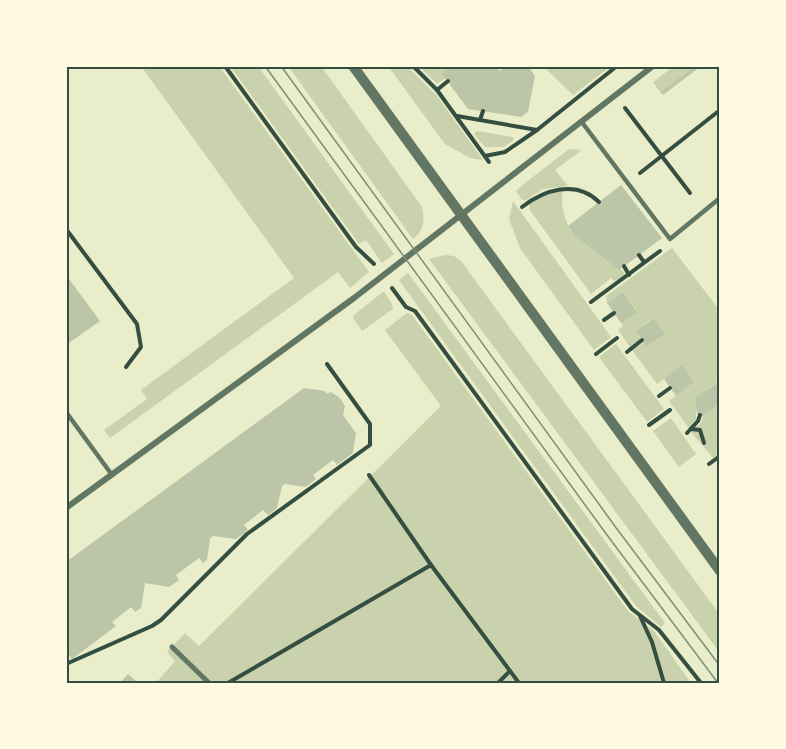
<svg xmlns="http://www.w3.org/2000/svg" width="786" height="749" viewBox="0 0 786 749" font-family="Quicksand,sans-serif">
	<rect width="100%" height="100%" fill="#e9edc9"/>
	<g fill="#cad2ad">
		<path d="M141,66H219L369,272L350,288L338,272L110,438L104,430L147,399L141,390L294,278Z"/>
		<path d="M230,66H258L394,254L382,263L366,240L359,244Z"/>
		<path d="M288,66H321L422,207C425,220 424,231 413,239Z"/>
		<path d="M388,66H407L437,96L483,160L470,158L445,144Z"/>
		<path d="M419,66H453L443,73L446,78L437,84Z"/>
		<path d="M543,66H611L573,95Z"/>
		<path d="M674,66H695L660,92L653,82Z"/>
		<path d="M477,131L513,137L514,140L504,147H485L474,134Z"/>
		<path d="M569,149L582,150L555,170L568,186L543,189L526,200H522L516,191L521,186Z"/>
		<path d="M563,191C560,206 565,222 573,234L624,272C624,277 619,280 614,281L611,278L591,294L529,209L530,204C540,196 550,193 563,191Z"/>
		<path d="M513,201L611,337L594,350L520,248L509,219Z"/>
		<path d="M672,248L720,311V385L717,382L696,398V420L689,428L669,401L694,382L682,366L657,384L632,350L644,342L648,347L665,334L653,318L636,331L641,339L630,347L618,330L623,326L621,323L637,311L623,292L607,303L606,296Z"/>
		<path d="M445,255L454,256L461,261L720,615V653L429,259Z"/>
		<path d="M408,273L665,623L661,627L636,606L399,280Z"/>
		<path d="M384,291L392,304L393,309L362,331L353,318L354,315Z"/>
		<path d="M407,313L412,315L628,611L654,631L691,683H156L175,661L167,652L185,633L199,646L441,406L385,330Z"/>
		<path d="M616,344L664,409L647,422L599,357Z"/>
		<path d="M720,404V452L713,458L691,432L701,423L703,416Z"/>
		<path d="M671,418L696,454L679,467L653,431Z"/>
	</g>
	<g fill="#bcc5a7">
		<path d="M452,66H497L500,71L507,66H528L535,76L528,112L521,117L468,109L442,74Z"/>
		<path d="M695,66H701L663,95L660,92Z"/>
		<path d="M621,185L662,238L619,270L573,234L568,226Z"/>
		<path d="M66,275L100,321L66,345Z"/>
		<path d="M623,292L637,312L621,323L607,303Z"/>
		<path d="M654,318L665,334L647,347L636,331Z"/>
		<path d="M682,365L694,382L676,396L664,379Z"/>
		<path d="M718,382L720,385V404L703,416L697,414L695,398Z"/>
		<path d="M304,388L325,391L327,394L331,392L340,398L345,406L343,415L356,433L353,453L337,465L333,460L313,475L316,479L306,487L285,484L282,486L277,508L268,515L263,510L244,525L248,530L236,539L213,536L210,538L207,560L203,563L199,558L176,575L179,580L169,587L145,583L141,608L135,612L131,607L112,622L116,626L72,659L66,651V562Z"/>
		<path d="M128,674L138,683H120Z"/>
	</g>
	<g fill="none" stroke-linecap="round" stroke-linejoin="round">
		<g stroke="#344e41" stroke-width="4">
			<path d="M225,66L356,247L374,264"/>
			<path d="M413,66L437,90L489,162"/>
			<path d="M437,90L448,81"/>
			<path d="M625,108L690,193"/>
			<path d="M457,116L537,130"/>
			<path d="M480,120L483,111"/>
			<path d="M485,156L505,152L537,130L617,66"/>
			<path d="M640,173L720,110"/>
			<path d="M522,207C544,190 576,179 599,202"/>
			<path d="M66,229L137,324L141,347L126,367"/>
			<path d="M639,255L644,262"/>
			<path d="M624,266L629,275"/>
			<path d="M392,288L406,307L415,311L632,609L659,630L701,683"/>
			<path d="M591,302L660,251"/>
			<path d="M604,320L614,313"/>
			<path d="M627,352L642,340"/>
			<path d="M596,354L617,338"/>
			<path d="M659,396L670,388"/>
			<path d="M649,425L670,410"/>
			<path d="M691,429L700,430L704,443"/>
			<path d="M687,433L698,421L700,415"/>
			<path d="M709,464L720,456"/>
			<path d="M369,475L431,565"/>
			<path d="M640,616L652,642L664,683"/>
			<path d="M66,664L152,626L161,620L247,534L370,445V424L327,364"/>
			<path d="M228,683L431,565L519,683"/>
			<path d="M498,683L510,671"/>
		</g>
		<g stroke="#617663" stroke-width="4.5">
			<path d="M581,121L670,239L720,198"/>
			<path d="M66,412L112,475"/>
		</g>
		<path stroke="#617663" stroke-width="5" d="M172,647L209,683"/>
		<path stroke="#617663" stroke-width="6" d="M66,508L354,298L653,66"/>
		<path stroke="#617663" stroke-width="10" d="M353,66L720,571"/>
		<g stroke="#7c8e77" stroke-width="1.5">
			<path d="M265,66L607,535L718,683"/>
			<path d="M281,66L617,529L720,666"/>
		</g>
	</g>
	<rect width="786" height="749" fill="none" stroke="#fefae0" stroke-width="135"/>
	<rect x="68" y="68" width="650" height="614" fill="none" stroke="#344e41" stroke-width="2"/>
</svg>
